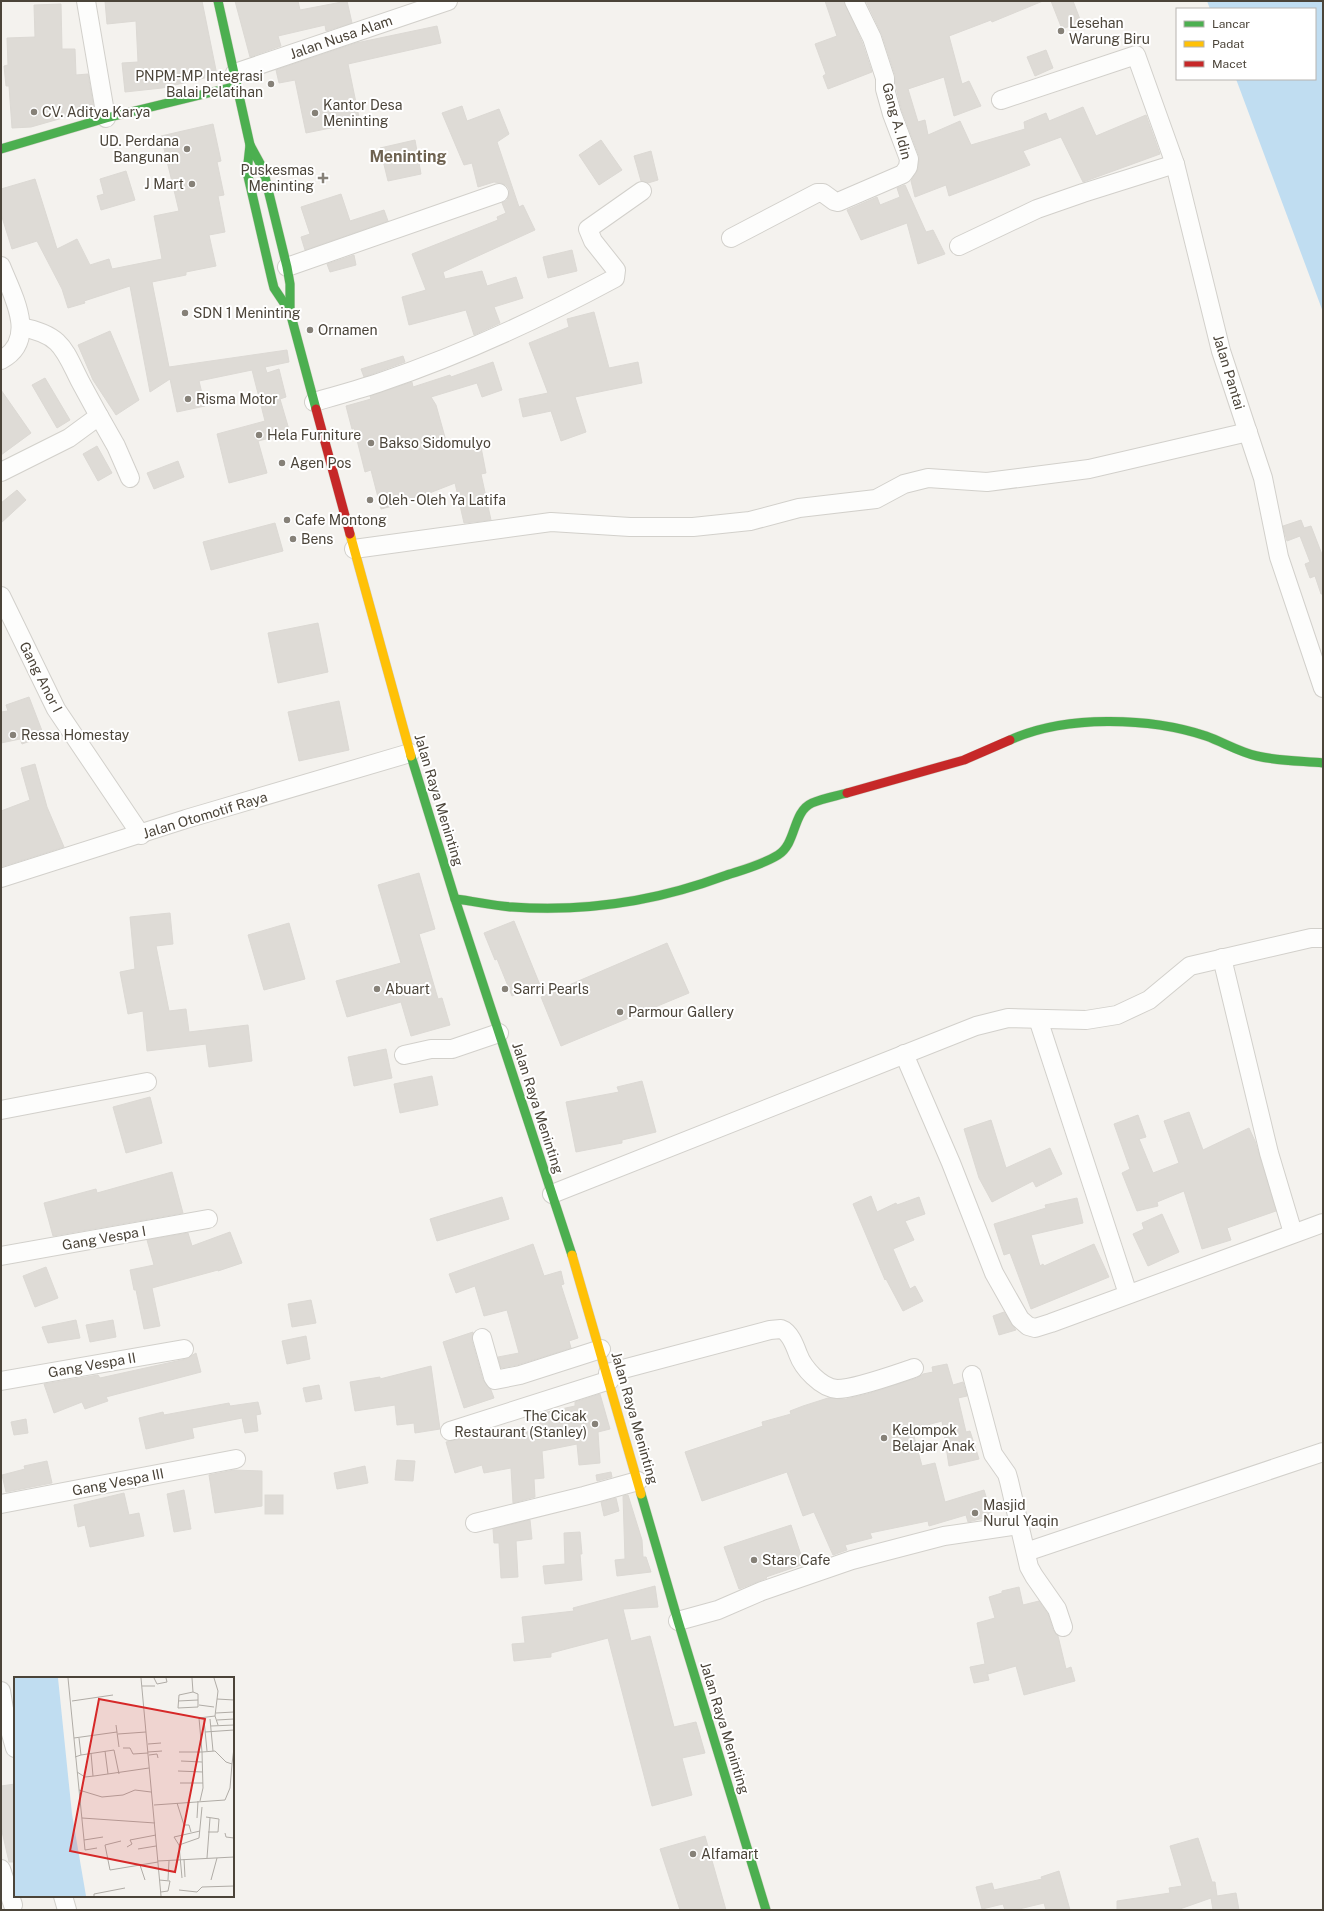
<svg xmlns="http://www.w3.org/2000/svg" width="1324" height="1911" viewBox="0 0 1324 1911" font-family="'Public Sans',sans-serif">
	<rect width="100%" height="100%" fill="#f4f2ee"/>
	<path fill="#c0ddf1" d="M1207,1H1323V312L1236,79H1315V9H1210Z"/>
	<g fill="#dedbd6" stroke="#dcd9d4">
		<path d="M105,1H202L217,75L162,88L125,92L122,63L138,62L136,21L107,24Z"/>
		<path d="M235,1H298L300,10L347,1L352,23L326,31L325,25L278,36L281,46L250,57Z"/>
		<path d="M825,1H844L862,42L872,72L828,89L823,76L826,74L815,44L837,36Z"/>
		<path d="M866,1H1043L992,22L991,20L949,36L962,84L969,81L981,106L954,116L944,77L908,89L918,122L925,120L928,135L960,121L971,145L1025,129L1024,122L1046,113L1049,121L1083,107L1096,136L1146,115L1160,154L1083,182L1061,137L1023,151L1030,165L1002,176L949,196L946,185L915,197L911,181L918,169L919,156L902,111L896,88L895,75L882,35Z"/>
		<path d="M1051,1H1073L1081,22L1062,29Z"/>
		<path d="M61,4L62,49H75L76,75L88,74L94,109L31,127L12,128L9,86H6L4,66L8,65L7,38L35,37L34,5Z"/>
		<path d="M437,26L441,43L348,64L360,122L306,133L295,80L279,83L276,70L356,43Z"/>
		<path d="M1046,50L1053,68L1035,76L1027,57Z"/>
		<path d="M462,106L467,121L499,109L509,134L497,142L519,207L523,205L535,230L443,272L445,279L482,271L487,286L516,277L523,298L494,307L500,323L474,335L466,310L409,325L402,297L426,290L412,254L498,220L497,217L506,213L502,203L507,200L509,195V189L506,185L501,183L494,182L478,187L472,163L464,165L442,113Z"/>
		<path d="M213,124L221,161L217,162L224,195L218,196L225,232L209,235L216,266L186,272V275L152,282L169,367L287,350L289,362L265,367L267,373L279,369L286,397L280,399L290,433L258,441L267,473L229,483L217,434L265,421L252,370L199,381L205,406L177,412L170,379L150,392L130,286L84,301L85,303L68,308L62,289L37,241L12,249L1,214V189L35,179L57,249L77,239L90,265L109,259L112,269L162,259L154,216L179,211L161,136Z"/>
		<path d="M415,140L421,174L388,181L380,148Z"/>
		<path d="M601,140L622,170L599,185L579,155Z"/>
		<path d="M651,151L658,180L648,183L641,181L634,156Z"/>
		<path d="M126,171L135,200L101,210L97,196L104,194L100,179Z"/>
		<path d="M905,185L926,232L933,230L945,254L918,264L907,223L861,240L847,210L877,197L880,205L900,197L897,188Z"/>
		<path d="M341,194L350,221L384,210L388,221L305,250L301,237L310,234L301,207Z"/>
		<path d="M572,250L577,271L548,278L543,257Z"/>
		<path d="M354,255L356,265L330,272L327,264Z"/>
		<path d="M594,312L609,368L638,362L642,383L575,397L586,432L561,441L551,411L523,417L519,399L548,393L529,343L569,327L567,319Z"/>
		<path d="M110,331L139,400L116,415L93,380L78,345Z"/>
		<path d="M403,356L405,362L364,377L361,369Z"/>
		<path d="M493,362L502,390L482,397L477,383L431,397L436,405L448,448L480,442L486,473L481,474L491,520L464,523L455,483L404,503L381,509L371,470L365,472L354,428L352,429L346,406L371,399L370,396L412,382L413,387L450,375L451,377Z"/>
		<path d="M45,378L70,420L57,428L32,385Z"/>
		<path d="M1,390L31,433L1,455Z"/>
		<path d="M97,446L112,473L98,481L83,454Z"/>
		<path d="M178,461L184,477L154,489L147,473Z"/>
		<path d="M17,490L26,500L1,523V503Z"/>
		<path d="M1301,520L1304,528L1311,526L1323,557V594H1321L1315,576L1310,578L1305,564L1310,562L1300,536L1287,541L1285,534L1283,526Z"/>
		<path d="M275,523L283,551L211,570L203,542Z"/>
		<path d="M318,623L328,672L278,683L268,633Z"/>
		<path d="M29,697L44,736L22,744L20,739L1,743V712L8,711L6,705Z"/>
		<path d="M339,701L349,750L299,761L288,712Z"/>
		<path d="M35,764L47,807L64,847L1,867V811L30,800L21,768Z"/>
		<path d="M419,873L435,929L419,934L438,999L442,998L450,1025L411,1036L401,1002L347,1017L336,981L401,963L378,885Z"/>
		<path d="M170,913L173,944L156,946L169,1011L186,1009L189,1032L248,1025L252,1061L209,1067L206,1044L147,1051L143,1011L128,1014L120,972L135,969L130,917Z"/>
		<path d="M514,921L540,985L512,996L497,959L495,960L484,933Z"/>
		<path d="M289,923L305,979L264,990L248,935Z"/>
		<path d="M667,943L689,993L561,1046L541,997Z"/>
		<path d="M386,1049L392,1078L354,1086L348,1057Z"/>
		<path d="M432,1076L438,1105L400,1113L394,1084Z"/>
		<path d="M642,1081L656,1132L622,1140V1143L576,1152L566,1102L619,1092L617,1087Z"/>
		<path d="M150,1097L162,1143L126,1153L113,1107Z"/>
		<path d="M1189,1112L1203,1150L1249,1128L1255,1141L1276,1211L1227,1228L1231,1240L1202,1249L1184,1191L1157,1202L1158,1206L1137,1211L1122,1173L1130,1169L1114,1124L1138,1115L1146,1137L1139,1139L1153,1173L1179,1163L1164,1121Z"/>
		<path d="M991,1120L1006,1168L1050,1148L1062,1174L1036,1187L1033,1181L992,1202L979,1178L964,1129Z"/>
		<path d="M172,1172L183,1213L53,1236L44,1203L96,1189L97,1193Z"/>
		<path d="M871,1196L877,1212L896,1203L897,1205L919,1197L925,1214L905,1221L914,1240L893,1249L910,1289L915,1286L923,1301L903,1311L886,1279L885,1280L853,1204Z"/>
		<path d="M502,1197L509,1219L437,1241L430,1219Z"/>
		<path d="M1077,1198L1083,1223L1031,1235L1040,1266L1043,1264L1044,1266L1094,1244L1109,1277L1031,1309L1010,1253L1004,1255L994,1224L1046,1208L1045,1205Z"/>
		<path d="M1162,1214L1179,1252L1148,1266L1133,1234L1144,1229L1142,1223Z"/>
		<path d="M230,1232L242,1263L218,1271V1270L152,1288L160,1326L144,1329L136,1290H134L130,1270L154,1265L147,1240L188,1233L192,1246Z"/>
		<path d="M533,1244L544,1276L561,1271L564,1284L561,1285L578,1338L569,1341L571,1348L517,1365L501,1368L498,1357L519,1353L507,1310L484,1316L475,1286L456,1293L449,1274Z"/>
		<path d="M46,1267L58,1298L35,1307L23,1276Z"/>
		<path d="M311,1300L316,1323L292,1327L288,1304Z"/>
		<path d="M1004,1312L1016,1330L999,1335L993,1316Z"/>
		<path d="M76,1320L80,1338L48,1343L42,1327Z"/>
		<path d="M113,1320L116,1337L90,1342L86,1325Z"/>
		<path d="M473,1332L472,1341L483,1380L491,1390L494,1398L464,1408L443,1342Z"/>
		<path d="M306,1336L310,1359L287,1364L282,1341Z"/>
		<path d="M196,1353L201,1372L106,1397L108,1401L85,1409L82,1402L54,1413L44,1384L98,1375L100,1378L186,1359Z"/>
		<path d="M947,1364L953,1385L963,1382L967,1396L958,1398L966,1432L970,1431L979,1459L949,1466L942,1421L912,1429L922,1466L935,1463L945,1502L984,1490L992,1516L968,1522L966,1515L929,1526L928,1521L870,1533L872,1538L845,1545L847,1550L833,1555L814,1512L803,1516L787,1472L702,1501L685,1452L763,1426L762,1422L791,1414L790,1411L803,1406L828,1398L846,1399L867,1394L917,1378L923,1374L933,1372L932,1367Z"/>
		<path d="M431,1366L440,1429L415,1433L414,1423L397,1425L395,1405L355,1411L350,1382L380,1377V1379Z"/>
		<path d="M319,1385L322,1399L306,1402L303,1388Z"/>
		<path d="M600,1394L610,1429L598,1432L600,1463L579,1465L577,1444L542,1451L544,1478L534,1479L535,1497L513,1503L511,1468L484,1473L482,1465L455,1473L446,1442L506,1430L507,1436L541,1429L538,1414L575,1406V1402Z"/>
		<path d="M258,1402L261,1414L256,1415L258,1431L245,1433L242,1418L192,1428L194,1438L146,1449L139,1418L163,1412L164,1415L229,1403L230,1406Z"/>
		<path d="M26,1419L28,1433L14,1435L11,1422Z"/>
		<path d="M397,1460L415,1461L413,1481L395,1480Z"/>
		<path d="M47,1461L52,1483L6,1492L2,1475L25,1469L24,1466Z"/>
		<path d="M365,1466L368,1483L337,1489L334,1473Z"/>
		<path d="M234,1470L262,1471V1506L215,1513L209,1475Z"/>
		<path d="M611,1472L612,1477L597,1481L596,1475Z"/>
		<path d="M184,1490L191,1529L174,1532L167,1494Z"/>
		<path d="M124,1493L129,1515L139,1513L144,1536L90,1547L85,1525L78,1527L74,1505Z"/>
		<rect x="265" y="1495" width="18" height="19"/>
		<path d="M628,1495L642,1540L643,1557H646L651,1572L617,1576L615,1560L625,1559L623,1496Z"/>
		<path d="M616,1498L619,1511L604,1516L601,1502Z"/>
		<path d="M530,1520L532,1539L516,1541L518,1577L501,1578L499,1543H494L493,1529Z"/>
		<path d="M791,1525L804,1564L766,1577L767,1578L739,1589L724,1547Z"/>
		<path d="M580,1532L582,1554H580L582,1580L545,1584L543,1566L565,1564L564,1533Z"/>
		<path d="M655,1586L658,1607L623,1609L631,1641L650,1636L674,1727L696,1722L705,1753L682,1758L692,1795L652,1806L608,1638L551,1653V1657L514,1661L512,1644L525,1643L522,1617L574,1611L573,1608Z"/>
		<path d="M1019,1587L1023,1605L1039,1601L1048,1614L1053,1630L1058,1636L1066,1669L1071,1667L1075,1681L1024,1695L1016,1666L988,1674L987,1672L989,1680L974,1683L970,1667L985,1664L977,1623L995,1618L989,1597L1002,1593V1591Z"/>
		<path d="M15,1784V1862H9L1,1827V1786Z"/>
		<path d="M705,1836L726,1910H680L660,1849Z"/>
		<path d="M1198,1838L1212,1882H1215L1217,1896L1236,1893L1239,1910H1213L1211,1898L1177,1910H1117V1901L1170,1893L1169,1888L1182,1886L1170,1846Z"/>
		<path d="M1059,1871L1070,1910H1046L1044,1903L1015,1910H1005L1003,1904L982,1909L976,1887L992,1883L994,1890L1042,1879L1041,1877Z"/>
	</g>
	<g fill="none" stroke-linecap="round" stroke-linejoin="round">
		<defs>
			<g id="street">
				<path d="M86,1L106,118"/>
				<path d="M235,73L448,1"/>
				<path d="M1001,100L1136,55L1175,164L1221,351L1263,478L1279,557L1323,688"/>
				<path d="M731,238L817,193H823L834,201L838,202L903,174L908,167L909,159L892,114L885,89V78L872,38L854,1"/>
				<path d="M959,246L1037,209L1083,193L1175,164"/>
				<path d="M1,266C12,294 39,340 1,360"/>
				<path d="M287,267L499,193"/>
				<path d="M314,402C335,396 357,390 378,383C458,356 541,318 615,278L616,270L593,241L588,229L642,191"/>
				<path d="M99,416L116,446L130,478"/>
				<path d="M1,472L69,438L99,416C93,405 87,394 81,383C64,350 63,335 21,327"/>
				<path d="M354,549L551,522L630,527H693L750,521L799,508L876,499L904,484L928,478L987,482L1089,469L1248,432"/>
				<path d="M1,596L56,709L141,835"/>
				<path d="M1,878L186,819L410,753"/>
				<path d="M1222,958L1269,1153L1293,1233"/>
				<path d="M1038,1019L1128,1294"/>
				<path d="M904,1054L951,1163L994,1273L1020,1319L1028,1326L1035,1328L1051,1323L1323,1223"/>
				<path d="M404,1055L431,1049H452L499,1033"/>
				<path d="M1,1110L147,1082"/>
				<path d="M552,1194L976,1026L1008,1018L1086,1020L1117,1015L1149,1000L1190,966L1311,938H1323"/>
				<path d="M1,1256L208,1219"/>
				<path d="M482,1338L493,1377L495,1380L520,1375L601,1349"/>
				<path d="M608,1373L770,1330L781,1329C790,1332 795,1346 798,1354C803,1368 821,1388 837,1389C855,1389 896,1374 914,1368"/>
				<path d="M972,1375L993,1454L1007,1474L1009,1481L1029,1567L1034,1576L1057,1609L1063,1627"/>
				<path d="M1,1381L184,1349"/>
				<path d="M450,1431L610,1380"/>
				<path d="M1,1504L236,1459"/>
				<path d="M475,1523L584,1496L638,1481"/>
				<path d="M1026,1552L1323,1452"/>
				<path d="M678,1621L718,1610L762,1591L852,1560L944,1536L1019,1525"/>
				<path d="M1,1691L4,1709L15,1748"/>
				<path d="M1,1869L13,1905"/>
				<path d="M63,1896L67,1910"/>
			</g>
			<g id="fast">
				<path d="M218,1L250,145L247,172L272,280L274,288L290,312"/>
				<path d="M250,145L263,169L287,267L290,284V312L316,409"/>
				<path d="M1,149L106,118L237,86"/>
				<path d="M1010,740C1065,715 1149,717 1206,736C1223,742 1239,752 1257,756C1278,761 1301,761 1323,763"/>
				<path d="M411,756L455,899L572,1255"/>
				<path d="M455,899C474,901 493,906 512,907C584,912 657,901 724,876C742,870 762,865 778,855C797,843 792,812 812,803C823,798 836,796 847,793"/>
				<path d="M641,1494L678,1621L766,1910"/>
			</g>
			<g id="slow">
				<path d="M350,534L411,756"/>
				<path d="M572,1255L641,1494"/>
			</g>
			<g id="jam">
				<path d="M316,409L350,534"/>
				<path d="M847,793L964,760L1010,740"/>
			</g>
		</defs>
		<use href="#street" stroke="#d2d0cb" stroke-width="20"/>
		<use href="#fast" stroke="#d3cfc5" stroke-width="10"/>
		<use href="#slow" stroke="#d3cfc5" stroke-width="10"/>
		<use href="#jam" stroke="#d3cfc5" stroke-width="10"/>
		<use href="#street" stroke="#fdfdfc" stroke-width="18"/>
		<use href="#fast" stroke="#4caf50" stroke-width="9"/>
		<use href="#slow" stroke="#ffc107" stroke-width="9"/>
		<use href="#jam" stroke="#c62828" stroke-width="9"/>
	</g>
	<g fill="#868178" stroke="#fff" stroke-width="1.5">
		<circle cx="1061" cy="31" r="4"/>
		<circle cx="271" cy="84" r="4"/>
		<circle cx="34" cy="112" r="4"/>
		<circle cx="315" cy="113" r="4"/>
		<circle cx="187" cy="149" r="4"/>
		<path d="M321 172h4v4h4v4h-4v4h-4v-4h-4v-4h4z"/>
		<circle cx="192" cy="184" r="4"/>
		<circle cx="185" cy="313" r="4"/>
		<circle cx="310" cy="330" r="4"/>
		<circle cx="188" cy="399" r="4"/>
		<circle cx="259" cy="435" r="4"/>
		<circle cx="371" cy="443" r="4"/>
		<circle cx="282" cy="463" r="4"/>
		<circle cx="370" cy="500" r="4"/>
		<circle cx="287" cy="520" r="4"/>
		<circle cx="293" cy="539" r="4"/>
		<circle cx="13" cy="735" r="4"/>
		<circle cx="377" cy="989" r="4"/>
		<circle cx="505" cy="989" r="4"/>
		<circle cx="620" cy="1012" r="4"/>
		<circle cx="595" cy="1424" r="4"/>
		<circle cx="884" cy="1438" r="4"/>
		<circle cx="975" cy="1513" r="4"/>
		<circle cx="754" cy="1560" r="4"/>
		<circle cx="693" cy="1854" r="4"/>
	</g>
	<g text-anchor="middle" stroke-width="4" stroke-linejoin="round" paint-order="stroke">
		<g font-size="14" fill="#4b4439" stroke="#fff" text-anchor="start">
			<text x="1069" y="28">Lesehan<tspan x="1069" dy="16">Warung Biru</tspan></text>
			<text x="263" y="81" text-anchor="end">PNPM-MP Integrasi<tspan x="263" dy="16">Balai Pelatihan</tspan></text>
			<text x="323" y="110">Kantor Desa<tspan x="323" dy="16">Meninting</tspan></text>
			<text x="42" y="117">CV. Aditya Karya</text>
			<text x="179" y="146" text-anchor="end">UD. Perdana<tspan x="179" dy="16">Bangunan</tspan></text>
			<text x="314" y="175" text-anchor="end">Puskesmas<tspan x="314" dy="16">Meninting</tspan></text>
			<text x="184" y="189" text-anchor="end">J Mart</text>
			<text x="193" y="318">SDN 1 Meninting</text>
			<text x="318" y="335">Ornamen</text>
			<text x="196" y="404">Risma Motor</text>
			<text x="267" y="440">Hela Furniture</text>
			<text x="379" y="448">Bakso Sidomulyo</text>
			<text x="290" y="468">Agen Pos</text>
			<text x="378" y="505">Oleh - Oleh Ya Latifa</text>
			<text x="295" y="525">Cafe Montong</text>
			<text x="301" y="544">Bens</text>
			<text x="21" y="740">Ressa Homestay</text>
			<text x="385" y="994">Abuart</text>
			<text x="513" y="994">Sarri Pearls</text>
			<text x="628" y="1017">Parmour Gallery</text>
			<text x="587" y="1421" text-anchor="end">The Cicak<tspan x="587" dy="16">Restaurant (Stanley)</tspan></text>
			<text x="892" y="1435">Kelompok<tspan x="892" dy="16">Belajar Anak</tspan></text>
			<text x="983" y="1510">Masjid<tspan x="983" dy="16">Nurul Yaqin</tspan></text>
			<text x="762" y="1565">Stars Cafe</text>
			<text x="701" y="1859">Alfamart</text>
		</g>
		<g font-size="14" fill="#4b4439" stroke="#fff">
			<text transform="translate(341 37) rotate(-19)" y="5">Jalan Nusa Alam</text>
			<text transform="translate(897 121) rotate(75)" y="5">Gang A. Idin</text>
			<text transform="translate(1229 372) rotate(73)" y="5">Jalan Pantai</text>
			<text transform="translate(41 677) rotate(63)" y="5">Gang Anor I</text>
			<text transform="translate(439 800) rotate(73)" y="5">Jalan Raya Meninting</text>
			<text transform="translate(205 815) rotate(-17)" y="5">Jalan Otomotif Raya</text>
			<text transform="translate(538 1108) rotate(72)" y="5">Jalan Raya Meninting</text>
			<text transform="translate(104 1238) rotate(-10)" y="5">Gang Vespa I</text>
			<text transform="translate(92 1365) rotate(-10)" y="5">Gang Vespa II</text>
			<text transform="translate(635 1418) rotate(74)" y="5">Jalan Raya Meninting</text>
			<text transform="translate(118 1482) rotate(-11)" y="5">Gang Vespa III</text>
			<text transform="translate(725 1728) rotate(73)" y="5">Jalan Raya Meninting</text>
		</g>
		<g font-size="16" font-weight="bold" fill="#6e6250" stroke="#fff">
			<text x="408" y="162">Meninting</text>
		</g>
	</g>
	<g transform="translate(14 1677)">
		<rect width="220" height="220" fill="#f4f2ee"/>
		<path d="M0,1H44L58,137L72,219H0Z" fill="#c0ddf1"/>
		<path fill="none" stroke="#b0aca6" stroke-width="1" d="M54,1L71,173L83,171M127,1L147,219M140,1L143,7L153,5L152,1M178,1L179,15M200,1L204,14L201,39L204,48M128,9H141M179,15L184,17V30L164,31L165,18ZM203,22L220,23M58,24L99,18M164,24L184,23M185,28L200,30M202,36L220,35M196,42L199,74M190,43L193,74M203,43L220,42M102,48L105,70M197,49L220,48M191,55L220,53M104,57L132,55M60,61L103,55M134,67L147,66M109,71H116L119,77L134,76M91,74L94,97M134,75L148,74M165,75H188L185,41L201,39M77,76L79,99M67,78L100,73L105,97M135,78L143,77L144,81M61,80L67,78L65,61M167,84L188,85M218,87L220,71M164,94L189,95M63,95L71,100L80,99L135,91M166,106H189M65,113L88,120L109,118L121,113L137,115M163,126L170,148H175L177,155M140,128L211,123L216,111L218,87L212,85L201,74L188,75L189,111L186,124M192,140L205,142L204,155H194M68,141L141,146M183,141L184,124M211,156L212,160L220,161M70,163L89,160M107,164L91,168L96,193L144,185M165,168L160,160L186,154M113,170L118,167L116,163L142,158M124,172L142,169M193,181L196,141M170,182L171,200M144,184L220,180M126,188L131,203M168,201L165,168L185,161L188,130M145,203L156,204L154,214L147,215M154,203L155,184M197,203L203,181M165,213L183,215L188,210L220,209M80,219V217L111,211"/>
		<path fill="#d62828" fill-opacity="0.15" stroke="#d62828" stroke-width="2" d="M85,22L191,42L161,195L56,174Z"/>
		<rect width="220" height="220" fill="none" stroke="#4b4439" stroke-width="2"/>
	</g>
	<rect width="1324" height="1911" fill="none" stroke="#4b4439" stroke-width="4"/>
	<rect x="1176" y="8" width="140" height="72" fill="#ffffff" stroke="#b7b4b0"/>
	<rect x="1184" y="21" width="20" height="6" fill="#4caf50" stroke="#b7b4b0"/>
	<text x="1212" y="28" font-size="12" fill="#4b4439">Lancar</text>
	<rect x="1184" y="41" width="20" height="6" fill="#ffc107" stroke="#b7b4b0"/>
	<text x="1212" y="48" font-size="12" fill="#4b4439">Padat</text>
	<rect x="1184" y="61" width="20" height="6" fill="#c62828" stroke="#b7b4b0"/>
	<text x="1212" y="68" font-size="12" fill="#4b4439">Macet</text>
</svg>
